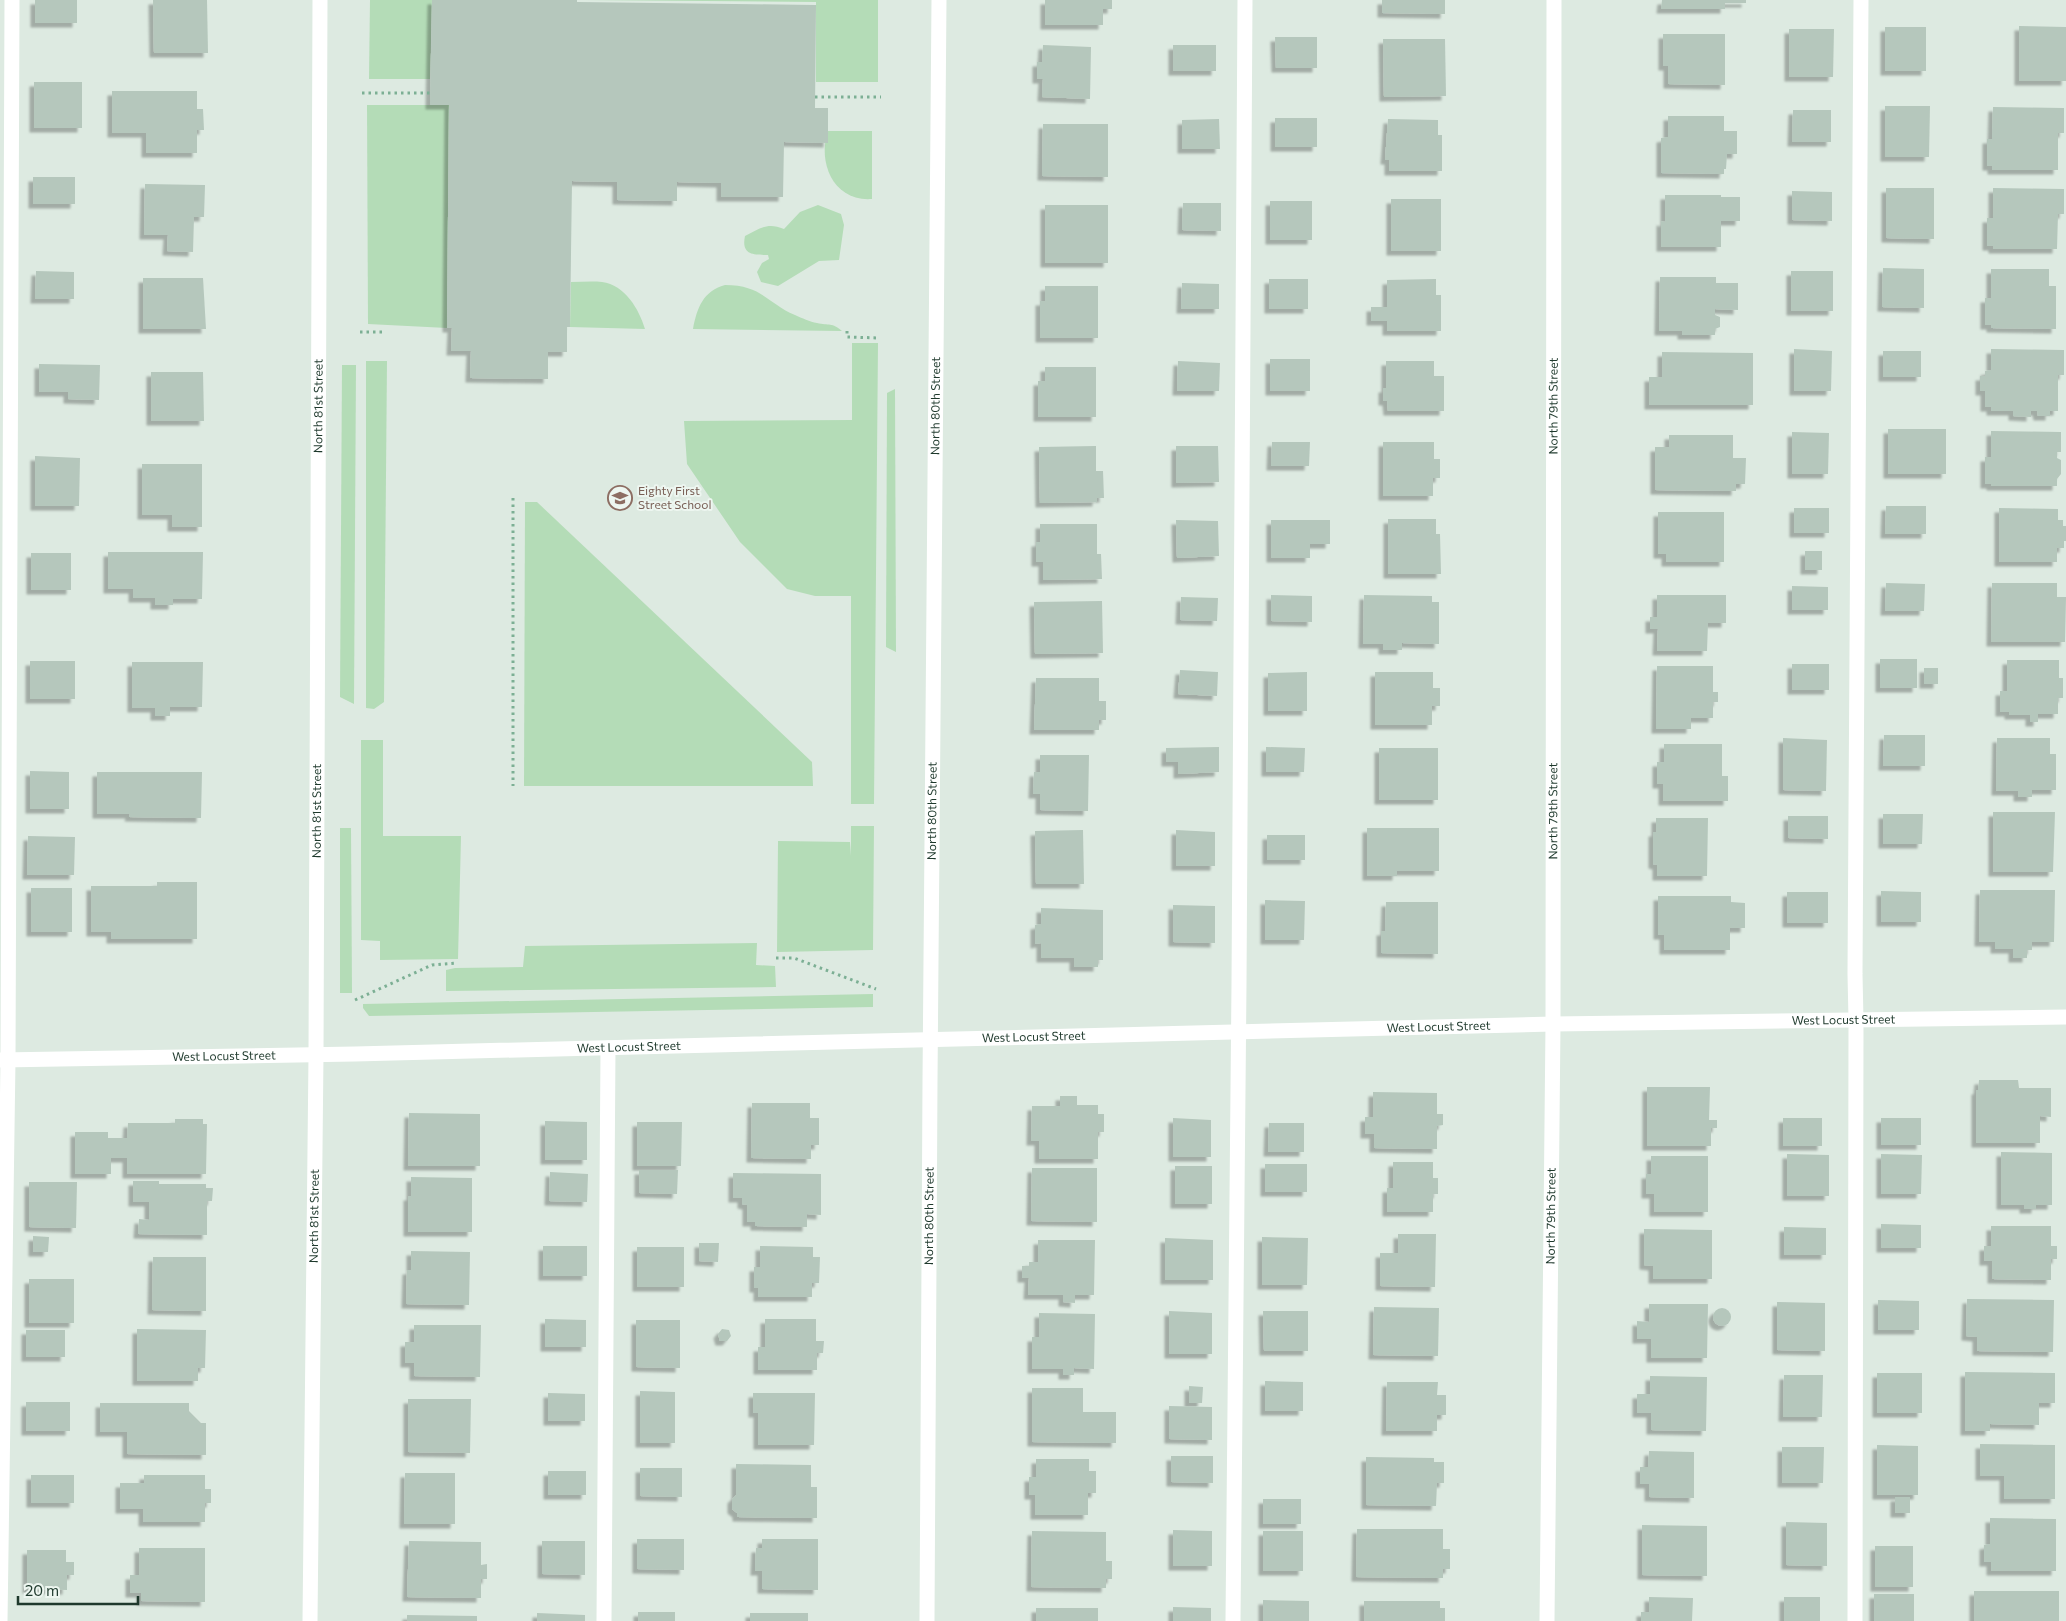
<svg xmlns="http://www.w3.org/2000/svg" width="2066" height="1621" viewBox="0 0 2066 1621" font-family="Commissioner,sans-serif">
	<defs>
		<filter id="shadow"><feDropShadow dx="-4.5" dy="4.5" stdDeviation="1" flood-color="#0004"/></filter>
	</defs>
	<rect width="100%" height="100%" fill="#ddeae1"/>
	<g fill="#b4dcb7">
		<path d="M370,0H432L430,79H369Z"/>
		<path d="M585,0H878V82H816V2Z"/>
		<path d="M367,105H449L447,328L368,324Z"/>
		<path d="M828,131H872V199C834,202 817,163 828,131Z"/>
		<path d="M818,205L841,214L844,225L839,260L819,261L778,286L761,282L757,272L762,263L769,259L768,255C753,255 741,255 745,236C760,228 768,222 784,229L800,212Z"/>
		<path d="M571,282C581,282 592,281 602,282C625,285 639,309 645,329L570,327Z"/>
		<path d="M725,285C762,285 767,303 795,315C802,318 810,322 817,323C829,326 832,322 842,331L693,329C697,308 703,291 725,285Z"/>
		<path d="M852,343H878L874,804H851V596H815L787,589L740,542L687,464L684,421L852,420Z"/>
		<path d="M366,361H387L384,702L374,709L366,708Z"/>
		<path d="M342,365H356L354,704L340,697Z"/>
		<path d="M895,389L896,652L886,647L887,393Z"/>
		<path d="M525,502H537L812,762L813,786H524Z"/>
		<path d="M361,740H383V836H461L458,959L380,960V941L361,940Z"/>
		<path d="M851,826H874L873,950L777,952L778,841L850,842L851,856Z"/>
		<path d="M340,828H351L352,993H340Z"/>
		<path d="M757,943L756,965L775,966L776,987L446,991V970L455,968L523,967L525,946Z"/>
		<path d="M873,994V1007L369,1016L363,1008V1004Z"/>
	</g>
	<g fill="#b5c7bc" filter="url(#shadow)">
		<rect x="35" y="0" width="42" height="23"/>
		<path d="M153,0H207L208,53H154Z"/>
		<path d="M432,0H577V2L816,5L815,108H828V143L784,142L783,197H721V183L677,182V201L617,200V182L572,181L570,327H567V352H548V379L470,378L471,351H451L452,328H447L449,105H430Z"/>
		<path d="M1045,0H1112V9H1103V25H1045Z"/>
		<path d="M1382,0H1445V14L1382,13Z"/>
		<path d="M1662,0H1746V3H1725V9H1661Z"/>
		<path d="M2019,26L2066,27V81H2019Z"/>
		<rect x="1885" y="27" width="41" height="44"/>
		<path d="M1789,29H1834L1833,77H1789Z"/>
		<path d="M1663,34H1725V85L1668,84V66H1663Z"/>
		<path d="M1275,37H1317V68H1276Z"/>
		<path d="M1383,39H1445L1446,96L1384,97Z"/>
		<path d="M1043,45L1091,47L1090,99L1042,97L1043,79H1037V62H1042Z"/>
		<rect x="1173" y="45" width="43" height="26"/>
		<rect x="34" y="82" width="48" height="46"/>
		<path d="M112,91H197V109H203L204,130H197V153H146V133H112Z"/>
		<path d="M1885,106H1930L1929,157H1885Z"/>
		<path d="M1993,107L2064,108V133H2058V170H1992V166H1987V139H1992Z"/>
		<path d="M1793,110H1831V142H1792Z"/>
		<path d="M1668,116H1724V131H1737V154H1727L1726,169H1724V174L1661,173V138L1668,137Z"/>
		<rect x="1275" y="118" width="42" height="29"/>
		<path d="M1219,119L1220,149H1182V120Z"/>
		<path d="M1388,119L1438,120V135H1442V171H1389V160H1385Z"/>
		<path d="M1043,124H1108V177L1042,176Z"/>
		<rect x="33" y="177" width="42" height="27"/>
		<path d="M145,184L205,185L204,217H194L193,252L167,251L168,235H144Z"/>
		<path d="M1886,188H1934V239L1886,238Z"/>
		<path d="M1993,188L2064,189V214H2058L2057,249H1993V246H1987V218H1993Z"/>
		<path d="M1792,191L1832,192V221L1792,220Z"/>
		<path d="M1665,195H1721V197H1740V221H1721V247H1661V221L1665,222Z"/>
		<rect x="1391" y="199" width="50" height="52"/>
		<rect x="1270" y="201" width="42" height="39"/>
		<path d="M1183,203H1221V231L1182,230Z"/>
		<rect x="1045" y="205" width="63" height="58"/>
		<path d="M1883,268L1924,269V308L1882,307Z"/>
		<path d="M1991,269H2049V286H2056V329L1991,328V325H1985V298H1991Z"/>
		<path d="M36,271L74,272V299H35Z"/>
		<rect x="1791" y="271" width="42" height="40"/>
		<path d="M1660,277H1716V283H1738V310L1715,309V315L1720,317V327L1715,329V335H1682V331H1659Z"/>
		<path d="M143,278H203L206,329H143Z"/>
		<rect x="1269" y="279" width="39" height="30"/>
		<path d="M1436,279V295H1441V331H1387V321H1371V307H1387V280Z"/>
		<path d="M1182,283L1219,284V309H1181Z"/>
		<path d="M1045,286H1098V338H1040V301H1045Z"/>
		<path d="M1794,349L1832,351L1831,391H1794Z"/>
		<path d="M1991,349L2064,350V375H2058V411H2050V416H2038L2037,411H2031V417L2013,416V411H1991V407H1985V391H1980V376H1985V371L1991,370Z"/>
		<rect x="1883" y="351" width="38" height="26"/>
		<path d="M1662,352L1753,353V405H1649V377H1662Z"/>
		<rect x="1270" y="359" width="40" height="32"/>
		<path d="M1178,361L1220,363L1219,391H1177Z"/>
		<path d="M1386,361H1434V376H1444V411H1388L1387,401H1383V388H1386Z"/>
		<path d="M39,364L100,365L99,400L68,399V392H39Z"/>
		<path d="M1045,367H1096V417H1038V381H1045Z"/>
		<path d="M151,372H203L204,421H151Z"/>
		<rect x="1888" y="429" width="58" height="45"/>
		<path d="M1991,431L2061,432V452H2057V458L2061,460V474L2057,479V486H1991V484H1985V457H1991Z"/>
		<path d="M1792,432L1829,433L1828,474H1792Z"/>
		<path d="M1669,435H1733V458H1746L1745,484H1736V491L1655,490V447H1669Z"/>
		<path d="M1272,442H1310L1309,466H1271Z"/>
		<path d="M1383,442H1434V459H1440V478H1433V496H1383Z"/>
		<path d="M1096,446V471H1103L1104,498H1097V502L1040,503L1039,447Z"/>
		<path d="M1176,446H1218L1219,482L1176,483Z"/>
		<path d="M35,456L80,458L79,506H35Z"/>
		<path d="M142,464H202V527H172V515H142Z"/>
		<path d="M1886,506H1926V534H1885Z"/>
		<rect x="1794" y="508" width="35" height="25"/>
		<path d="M1999,508L2058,509V520H2063V526H2066V541H2064V548H2057V562H1999Z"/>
		<path d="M1658,512H1724V562H1666V554H1658Z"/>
		<path d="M1388,519H1436V534H1440L1441,574H1388Z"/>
		<path d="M1176,520L1218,521L1219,556L1177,558Z"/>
		<path d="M1271,520H1330V544H1310V558H1271Z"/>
		<path d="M1040,524H1097V554H1101L1102,579L1043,580V562H1036V542H1040Z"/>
		<rect x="1805" y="551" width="17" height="19"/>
		<path d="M108,552H203L202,599H173V605H155V598H133V589H108Z"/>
		<rect x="31" y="553" width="40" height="37"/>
		<path d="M1886,583L1925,584L1924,611H1885Z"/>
		<path d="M1992,583H2057V597H2066L2065,642H1991Z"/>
		<path d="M1792,586L1828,587V610H1792Z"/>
		<path d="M1271,595L1312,596V622L1271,621Z"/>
		<path d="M1364,595L1432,596V602H1439V644L1402,643V650H1383V644H1363Z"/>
		<path d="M1657,595H1726V623H1708L1707,651H1657L1658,629H1650V617H1657Z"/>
		<path d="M1181,597L1218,598L1217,621L1180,620Z"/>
		<path d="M1102,601L1103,653L1035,654L1034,602Z"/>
		<rect x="1880" y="659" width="37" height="29"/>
		<path d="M2007,660H2059V678H2063V698H2058V714H2038V722H2030V715H2009V712H2000V691H2007Z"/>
		<rect x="30" y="661" width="45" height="38"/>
		<path d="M132,662H203L202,707H170V716H155V708H132Z"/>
		<rect x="1792" y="664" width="37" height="26"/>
		<path d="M1657,666H1713V692H1718V702H1713V718H1691V729H1656Z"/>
		<rect x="1924" y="668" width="14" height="16"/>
		<path d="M1180,670L1218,672L1217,696L1178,694Z"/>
		<path d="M1307,672V711H1268V673Z"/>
		<path d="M1375,672H1433V688H1440V706H1432V725H1375Z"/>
		<path d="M1036,678H1099V701H1106V720H1099V730H1034Z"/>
		<path d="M1884,735H1925V766H1883Z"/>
		<path d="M1783,738L1827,740L1826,791L1783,790Z"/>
		<path d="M1997,738H2050V754H2056V790H2032V797H2018V791H1996Z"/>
		<path d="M1664,744H1722V776H1728V801H1663V784H1657V762H1664Z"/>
		<path d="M1219,747V772L1178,774V762H1166V748Z"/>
		<path d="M1266,747L1305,748L1304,772H1266Z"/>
		<rect x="1379" y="748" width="59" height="52"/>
		<path d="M1040,755H1089L1088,811L1040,810V794H1033L1034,772H1040Z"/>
		<path d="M30,771L69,772V809H30Z"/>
		<path d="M97,772H202L201,818L129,817L130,814H97Z"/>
		<path d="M1993,812H2055L2053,872H1993Z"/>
		<path d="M1883,814H1923L1922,844H1883Z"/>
		<path d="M1788,816H1828V839L1788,838Z"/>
		<path d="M1656,818H1708L1707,876H1657V865L1653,864V832H1656Z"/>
		<path d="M1367,828H1439V871H1397V876H1367Z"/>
		<path d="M1083,830L1084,884H1036L1035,831Z"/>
		<path d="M1176,830L1215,832V866H1176Z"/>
		<rect x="1267" y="835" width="38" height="25"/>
		<path d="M28,836L75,837L74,875H27Z"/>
		<path d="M157,882H197V939H111V932H91V886H157Z"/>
		<rect x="31" y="888" width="41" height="44"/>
		<path d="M1980,890H2055L2054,942H2032V950H2027V958H2013V949H1995V942H1979Z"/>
		<path d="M1881,891L1921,892V922H1881Z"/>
		<rect x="1787" y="892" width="41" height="31"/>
		<path d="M1658,896H1731V902L1745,903V928H1730V950H1664V935H1658Z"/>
		<path d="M1265,900L1305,901L1304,940H1265Z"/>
		<path d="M1386,902H1438V954L1381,953V931H1385Z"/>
		<path d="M1173,905L1215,906V943L1173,942Z"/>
		<path d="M1041,908L1103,910V960H1098V967H1074V958H1041V943L1035,944V925L1041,924Z"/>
		<path d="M1979,1080H2018L2019,1088H2051V1117L2040,1116V1143H1976V1090H1978Z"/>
		<path d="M1647,1087H1710L1709,1120H1717V1128H1711V1146H1647Z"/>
		<path d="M1373,1092L1437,1093V1114H1443V1125L1437,1126V1149L1374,1148V1134H1365V1117H1373Z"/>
		<path d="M1060,1096H1077V1105H1098V1114H1104V1132H1098V1159H1039V1141H1031L1032,1106H1060Z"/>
		<path d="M752,1103H810V1118H819V1145H811V1159L751,1158Z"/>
		<path d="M409,1113L480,1114V1166H408Z"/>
		<path d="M1173,1118L1211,1120V1157H1173Z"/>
		<rect x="1783" y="1118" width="39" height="28"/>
		<rect x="1881" y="1118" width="40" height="27"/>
		<path d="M175,1119H203V1124H207L206,1174H127V1158H111V1174H75V1132H108V1138H127L128,1123H175Z"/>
		<path d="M545,1121L587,1122V1160H545Z"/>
		<path d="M637,1122H682L681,1166H637Z"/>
		<path d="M1269,1123H1304V1152H1268Z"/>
		<path d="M2001,1152L2052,1153V1205H2036V1209H2024V1205H2001Z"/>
		<path d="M1787,1154L1829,1155V1196H1787Z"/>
		<path d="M1881,1154L1922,1155L1921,1194H1881Z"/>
		<path d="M1651,1156H1708V1212H1654V1194H1646V1174H1651Z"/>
		<path d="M1393,1162H1433V1178H1438V1194H1433V1212H1387V1188H1393Z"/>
		<rect x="1265" y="1164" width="42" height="28"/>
		<rect x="1175" y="1166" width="37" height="38"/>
		<path d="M1032,1168H1097V1222L1031,1221Z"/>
		<path d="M639,1170H678L677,1194L639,1193Z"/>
		<path d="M550,1172L588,1174L587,1202L549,1201Z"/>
		<path d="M733,1173L821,1174V1215L807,1214V1227L755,1226V1222H747V1205L742,1204V1198H733Z"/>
		<path d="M411,1177L472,1178V1232H408V1196H411Z"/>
		<path d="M133,1181H159V1184H206V1188H213L212,1201H207V1235L138,1234L139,1219L149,1220V1202H133Z"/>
		<path d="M29,1182H77L76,1228L29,1227Z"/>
		<path d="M1881,1224L1921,1225V1248H1881Z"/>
		<path d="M1991,1226H2051V1246H2057V1259H2051V1280L1992,1279V1261H1984V1246H1991Z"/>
		<path d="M1784,1227L1826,1228V1255H1784Z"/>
		<path d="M1644,1229L1712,1230V1279H1653V1266L1644,1265Z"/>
		<path d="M1398,1234H1436L1435,1287L1380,1286V1253H1398Z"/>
		<path d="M33,1236L49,1237L48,1252H33Z"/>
		<path d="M1262,1237L1308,1238L1307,1285H1262Z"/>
		<path d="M1165,1238L1213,1240V1280H1165Z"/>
		<path d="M1038,1240H1095L1094,1295H1075V1303L1063,1302V1295H1028L1029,1278H1022V1266H1029V1262H1038Z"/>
		<path d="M699,1243H719L718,1262L699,1261Z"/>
		<rect x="543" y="1246" width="44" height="30"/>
		<path d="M760,1246L813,1247V1257H820L819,1283H812V1297H758V1288H754V1267H760Z"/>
		<rect x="637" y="1247" width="47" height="40"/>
		<path d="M411,1251L470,1252L469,1305L406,1304L407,1270H411Z"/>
		<path d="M153,1257H206V1311L152,1310Z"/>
		<rect x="29" y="1279" width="45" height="44"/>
		<path d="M1967,1299L2054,1300L2053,1352L1977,1351V1337L1966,1336Z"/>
		<path d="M1878,1300L1919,1301V1330H1878Z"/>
		<path d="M1777,1302L1825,1303V1351L1777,1350Z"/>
		<path d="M1649,1304H1708L1707,1358H1651V1339H1637V1321L1649,1322Z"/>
		<path d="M1374,1307L1439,1308L1438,1356L1373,1355Z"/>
		<circle cx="1722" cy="1317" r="9"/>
		<path d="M1169,1311L1212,1313V1354H1169Z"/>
		<path d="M1263,1311H1308V1351H1264Z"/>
		<path d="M1039,1313L1095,1314L1094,1369L1074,1368V1375H1063V1369H1032V1337H1039Z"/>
		<path d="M545,1319L586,1320V1347H545Z"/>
		<path d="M765,1319H816V1341H824L823,1353H817V1370H758V1347H765Z"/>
		<path d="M636,1320H680V1368L636,1367Z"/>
		<path d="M414,1325H481L480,1377L414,1376V1363H405V1342H414Z"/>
		<path d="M137,1329L206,1330L205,1368H198V1381H137Z"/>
		<path d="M722,1329L729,1330L731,1336L727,1341H720L718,1334Z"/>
		<rect x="26" y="1330" width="39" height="27"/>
		<path d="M1965,1372L2055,1373V1403H2039V1425L1990,1424V1431H1965Z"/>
		<rect x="1877" y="1373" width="45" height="40"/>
		<path d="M1784,1375H1823L1822,1417H1783Z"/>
		<path d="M1650,1376L1707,1377L1706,1431L1651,1430V1413H1637V1394H1650Z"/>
		<path d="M1265,1381L1303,1382V1411H1265Z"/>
		<path d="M1387,1382H1438L1437,1395H1446V1415H1437V1431H1386Z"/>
		<path d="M1189,1386L1203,1387L1202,1403H1189Z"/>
		<path d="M1032,1388H1083V1412H1116V1443L1032,1442Z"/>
		<path d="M640,1391L675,1392V1443H640Z"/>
		<path d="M548,1393L585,1394V1421H548Z"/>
		<path d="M753,1393H815L814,1445H758V1413H753Z"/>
		<path d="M408,1399H471L470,1453L408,1452Z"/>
		<rect x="26" y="1402" width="44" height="29"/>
		<path d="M100,1403H189V1411L201,1423H206V1455L127,1454V1432H100Z"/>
		<path d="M1169,1406L1212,1407V1440L1169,1439Z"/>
		<path d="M1980,1444L2055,1445V1499H2004V1476H1980Z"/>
		<path d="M1877,1445L1918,1446V1495H1877Z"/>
		<path d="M1782,1447H1824L1823,1483H1782Z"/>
		<path d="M1649,1451L1694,1452V1498L1649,1497V1484H1640V1467H1648Z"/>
		<path d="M1171,1456H1213V1483L1171,1482Z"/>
		<path d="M1366,1457L1434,1458V1462H1444V1483H1437L1436,1506L1366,1505Z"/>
		<path d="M1036,1459H1089V1471H1096V1493H1088V1515H1035V1495H1029V1477H1036Z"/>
		<path d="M736,1464L811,1465V1487H817V1518L737,1517V1513L732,1509V1499L736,1495Z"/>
		<path d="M640,1468H682V1497L640,1496Z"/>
		<rect x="548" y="1471" width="38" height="24"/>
		<path d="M405,1473H455V1524H404Z"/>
		<rect x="31" y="1475" width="43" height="28"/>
		<path d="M144,1475H205V1489H211V1503H205V1522H143V1509H120V1483H144Z"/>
		<rect x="1895" y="1497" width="15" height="16"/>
		<rect x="1263" y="1499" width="38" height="25"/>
		<path d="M1990,1518L2056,1519V1571H1991V1562H1984V1545L1990,1544Z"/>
		<path d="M1786,1522L1827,1523V1566L1786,1565Z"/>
		<path d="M1642,1525L1707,1526V1576L1642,1575Z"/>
		<path d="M1357,1529H1443V1549H1450V1569H1443V1578L1356,1577Z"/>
		<path d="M1173,1530L1212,1531V1566H1173Z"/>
		<path d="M1032,1531L1106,1532V1561H1112V1579H1106V1588L1031,1587Z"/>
		<rect x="1263" y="1531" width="40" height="40"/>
		<path d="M637,1539H684V1570L637,1569Z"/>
		<path d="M762,1539H818V1590L762,1589V1571H755L756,1548H762Z"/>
		<path d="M409,1541L481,1542V1565L487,1564V1579H481V1598L407,1597Z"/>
		<path d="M542,1541H585V1575L542,1574Z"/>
		<rect x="1875" y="1546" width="38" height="41"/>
		<path d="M139,1548H205V1602L141,1601V1593H130V1575H139Z"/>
		<path d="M27,1550H66V1562H74V1575H67V1590L27,1589Z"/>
		<rect x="1974" y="1591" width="85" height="30"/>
		<rect x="1874" y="1594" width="40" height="27"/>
		<path d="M1649,1597L1693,1598L1692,1621H1641V1612H1649Z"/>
		<rect x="1784" y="1597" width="36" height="24"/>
		<path d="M1263,1600L1309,1601V1621H1263Z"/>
		<path d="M1364,1601H1440V1608H1445V1621H1364Z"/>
		<path d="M1173,1607L1211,1608V1621H1173Z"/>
		<rect x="1036" y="1608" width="62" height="13"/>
		<rect x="638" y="1612" width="37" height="9"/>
		<path d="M537,1613L585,1615V1621H537Z"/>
		<rect x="750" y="1613" width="58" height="8"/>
		<path d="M407,1615L477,1616V1621H407Z"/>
	</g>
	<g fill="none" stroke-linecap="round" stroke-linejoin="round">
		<g stroke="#7caf94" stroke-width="3" stroke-dasharray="2.5 4" stroke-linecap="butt">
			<path d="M362,93H430"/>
			<path d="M815,97H881"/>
			<path d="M847,331V337L880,338"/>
			<path d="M360,332H386"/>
			<path d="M513,498V786"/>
			<path d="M776,958H794L876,989"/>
			<path d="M355,1000L432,965L457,963"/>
		</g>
		<g stroke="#fff" stroke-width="15">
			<path d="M0,1621L8,1060L12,0"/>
			<path d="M604,1621L608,1048"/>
			<path d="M1233,1621L1239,984L1245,0"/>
			<path d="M1855,1621L1856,1020L1855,974L1861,0"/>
		</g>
		<g stroke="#fff" stroke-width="15">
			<path id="s1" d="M0,1060L355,1054L1553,1024L2066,1017"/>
			<path id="s2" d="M310,1621L316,1055L320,0"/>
			<path id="s3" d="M927,1621L930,1081L939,0"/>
			<path id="s4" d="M1547,1621L1553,1024L1554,0"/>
		</g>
	</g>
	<defs>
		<symbol id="school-ring" viewBox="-11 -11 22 22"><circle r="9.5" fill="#edf6f0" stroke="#8d6e63" stroke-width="1.5"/><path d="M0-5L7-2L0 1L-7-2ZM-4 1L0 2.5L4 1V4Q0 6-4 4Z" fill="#8d6e63"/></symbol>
	</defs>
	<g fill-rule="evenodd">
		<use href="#school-ring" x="606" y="484" width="28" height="28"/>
	</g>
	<g text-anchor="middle" stroke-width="4" stroke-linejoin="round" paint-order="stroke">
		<g font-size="12" fill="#1e392c" stroke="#edf6f0">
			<text dy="4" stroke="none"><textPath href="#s2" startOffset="1215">North 81st Street</textPath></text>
			<text dy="4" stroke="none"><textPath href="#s3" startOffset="1215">North 80th Street</textPath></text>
			<text dy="4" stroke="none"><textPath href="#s4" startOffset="1215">North 79th Street</textPath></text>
			<text dy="4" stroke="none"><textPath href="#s3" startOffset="810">North 80th Street</textPath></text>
			<text dy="4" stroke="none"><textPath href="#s2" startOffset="810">North 81st Street</textPath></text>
			<text dy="4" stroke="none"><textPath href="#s4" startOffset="810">North 79th Street</textPath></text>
			<text dy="4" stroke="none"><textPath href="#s1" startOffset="1844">West Locust Street</textPath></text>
			<text dy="4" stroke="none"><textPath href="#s1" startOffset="1439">West Locust Street</textPath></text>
			<text dy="4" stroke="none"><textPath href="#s1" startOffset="1034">West Locust Street</textPath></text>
			<text dy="4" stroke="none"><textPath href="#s1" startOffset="629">West Locust Street</textPath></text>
			<text dy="4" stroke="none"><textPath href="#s1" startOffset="224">West Locust Street</textPath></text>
			<text dy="4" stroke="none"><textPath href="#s3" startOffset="405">North 80th Street</textPath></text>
			<text dy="4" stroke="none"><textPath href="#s4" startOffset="405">North 79th Street</textPath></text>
			<text dy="4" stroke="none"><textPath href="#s2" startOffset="405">North 81st Street</textPath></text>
		</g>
		<g font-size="12" fill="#785e54" stroke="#edf6f0" text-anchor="start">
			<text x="638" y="495">Eighty First<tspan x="638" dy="14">Street School</tspan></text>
		</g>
	</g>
	<path d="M18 1596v8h120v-8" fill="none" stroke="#1e392c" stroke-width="2.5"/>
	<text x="25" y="1596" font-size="15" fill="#1e392c" stroke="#edf6f0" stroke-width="4" paint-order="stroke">20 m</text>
</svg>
